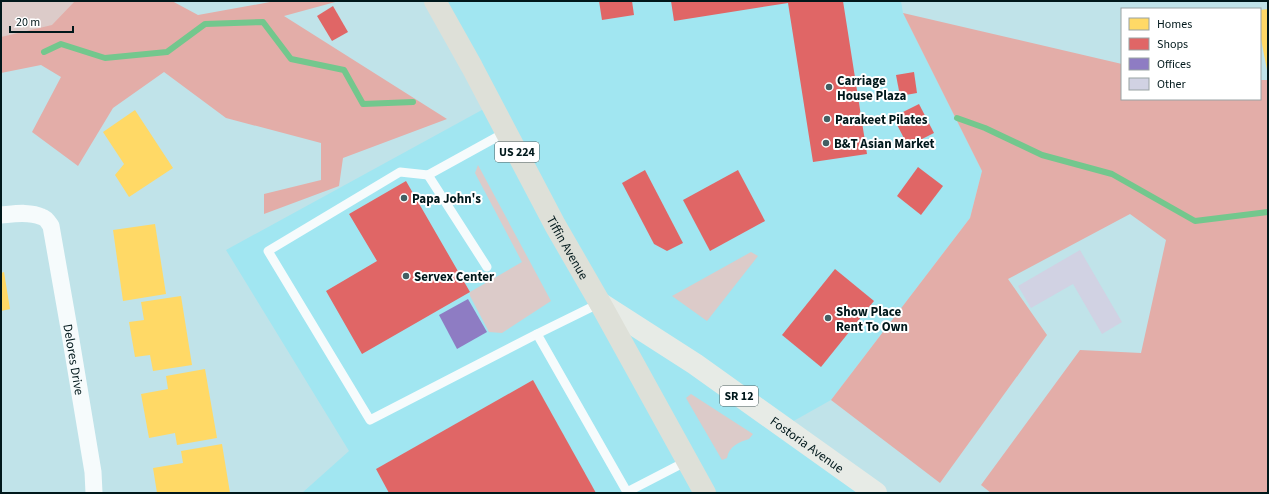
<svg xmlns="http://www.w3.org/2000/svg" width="1269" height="494" viewBox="0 0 1269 494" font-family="'Source Sans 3',sans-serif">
	<rect width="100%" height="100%" fill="#c0e3e9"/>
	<path fill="#a1e6f1" d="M433,1H901L903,13L982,171L970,218L831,400L783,427L876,493H302L349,451L226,250L491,105Z"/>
	<g fill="#dccbc9">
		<path d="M1,1H137L1,49Z"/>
		<path d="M478,165L551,301L502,333L489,332L470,296V292L522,262L475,173Z"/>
		<path d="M751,252L758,256L707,321L672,296Z"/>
		<path d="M691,394L753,434L749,439C739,442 729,446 727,458L722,460L686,398Z"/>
	</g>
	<g fill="#e3ada8">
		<path d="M75,1H172L198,15L270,2V1H339L284,16L447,119L343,158L339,186L264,214V194L321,180V143L226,118L164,72L113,108L78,166L32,132L61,77L41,65L1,73V37L52,25Z"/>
		<path d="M903,13L1122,64V99H1260V80H1268V493H991L981,485L1080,350L1141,353L1166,240L1130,214L1008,279L1047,335L940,483L831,400L970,218L982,171Z"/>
	</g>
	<g fill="#ffd966">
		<path d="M1268,9V70H1267L1260,34V10Z"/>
		<path d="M135,110L173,168L129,197L115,175L124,164L103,132Z"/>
		<path d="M155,224L166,294L123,301L113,230Z"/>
		<path d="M4,272L10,309L1,311V273Z"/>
		<path d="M181,296L192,365L153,371L150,355L135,357L129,322L144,320L141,302Z"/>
		<path d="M205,369L217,438L177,445L175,433L149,438L141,394L168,389L166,376Z"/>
		<path d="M222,444L230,493H157L153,468L183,463L181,451Z"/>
	</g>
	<g fill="#e06666">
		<path d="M599,1H632L634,15L602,20Z"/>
		<path d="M671,1H843L867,154L813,162L788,3L674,21Z"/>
		<path d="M333,6L348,32L332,41L317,16Z"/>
		<path d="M914,72L917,93L900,96L896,75Z"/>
		<path d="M919,104L934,133L908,146L893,117Z"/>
		<path d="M918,167L943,186L921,215L897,196Z"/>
		<path d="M645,170L683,243L667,251L654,244L622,183Z"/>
		<path d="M738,170L765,221L710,251L683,200Z"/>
		<path d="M406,181L470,292L362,354L326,291L377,261L349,214Z"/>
		<path d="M835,269L874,301L821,367L782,335Z"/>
		<path d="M533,380L596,493H389L376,469Z"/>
	</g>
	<path fill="#8e7cc3" d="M468,299L487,332L457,349L439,315Z"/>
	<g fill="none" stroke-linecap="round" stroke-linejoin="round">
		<g stroke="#73c78d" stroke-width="6">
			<path d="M44,52L61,44L105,58L167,52L205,24L263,22L291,59L344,70L363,104L413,102"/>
			<path d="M957,118L985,128L1042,155L1112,174L1195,221L1268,212"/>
		</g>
	</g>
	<path fill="#d1d2e3" d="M1080,250L1122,322L1102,334L1073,284L1031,308L1018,286Z"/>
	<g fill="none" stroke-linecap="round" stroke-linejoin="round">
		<g stroke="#f6fbfc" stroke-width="9">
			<path d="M428,175L400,172L268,251L370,420L537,334"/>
			<path d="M487,267L428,175L506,132"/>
			<path d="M600,303L537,334L627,492L687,461"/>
		</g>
		<path stroke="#f6fbfc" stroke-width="17" id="s1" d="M1,215C13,214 30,211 42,217C46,218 49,223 51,226L70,334L93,472L94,493"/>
		<path stroke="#e7ebe6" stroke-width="22" id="s2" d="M600,303L695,364L876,493"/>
		<path stroke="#dee0d8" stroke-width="22" id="s3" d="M435,1L472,67L555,225L600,303L705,493"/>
	</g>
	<g fill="#435f63" stroke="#fff" stroke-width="1.5">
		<circle cx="829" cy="87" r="4"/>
		<circle cx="827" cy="119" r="4"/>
		<circle cx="826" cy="143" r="4"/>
		<circle cx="404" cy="198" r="4"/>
		<circle cx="406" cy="276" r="4"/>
		<circle cx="828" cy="318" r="4"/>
	</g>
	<g text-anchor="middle" stroke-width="4" stroke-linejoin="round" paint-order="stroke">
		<g fill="#fff" stroke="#4c5d5f" stroke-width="1">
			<rect x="495" y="142" width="44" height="20" rx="3"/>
			<rect x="720" y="386" width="38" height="20" rx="3"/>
		</g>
		<g font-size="12" font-weight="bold" fill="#00181b">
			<text x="517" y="156">US 224</text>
			<text x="739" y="400">SR 12</text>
		</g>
		<g font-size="13" font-weight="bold" fill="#00181b" stroke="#fff" text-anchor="start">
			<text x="837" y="85">Carriage<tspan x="837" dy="15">House Plaza</tspan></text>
			<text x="835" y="124">Parakeet Pilates</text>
			<text x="834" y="148">B&amp;T Asian Market</text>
			<text x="412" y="203">Papa John's</text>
			<text x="414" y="281">Servex Center</text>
			<text x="836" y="316">Show Place<tspan x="836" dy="15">Rent To Own</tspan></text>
		</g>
		<g font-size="13" fill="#00181b" stroke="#fff">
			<text dy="5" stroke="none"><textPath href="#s3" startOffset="280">Tiffin Avenue</textPath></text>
			<text dy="5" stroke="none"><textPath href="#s1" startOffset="190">Delores Drive</textPath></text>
			<text dy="5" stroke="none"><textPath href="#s2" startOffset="251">Fostoria Avenue</textPath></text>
		</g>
	</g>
	<rect width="1269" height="494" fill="none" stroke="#00181b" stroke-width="4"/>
	<rect x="1121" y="8" width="140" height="92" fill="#ffffff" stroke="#99a3a4"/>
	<rect x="1129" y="18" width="20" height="12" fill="#ffd966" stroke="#99a3a4"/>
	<text x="1157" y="28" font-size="12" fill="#00181b">Homes</text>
	<rect x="1129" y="38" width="20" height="12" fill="#e06666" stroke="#99a3a4"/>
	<text x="1157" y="48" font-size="12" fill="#00181b">Shops</text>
	<rect x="1129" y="58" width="20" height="12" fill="#8e7cc3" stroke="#99a3a4"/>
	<text x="1157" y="68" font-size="12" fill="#00181b">Offices</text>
	<rect x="1129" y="78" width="20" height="12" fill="#d1d2e3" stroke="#99a3a4"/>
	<text x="1157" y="88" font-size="12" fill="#00181b">Other</text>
	<path d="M10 26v6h63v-6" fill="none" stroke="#00181b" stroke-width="2"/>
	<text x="16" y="26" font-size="12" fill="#00181b" stroke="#ffffff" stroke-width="3" paint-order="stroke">20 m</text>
</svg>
